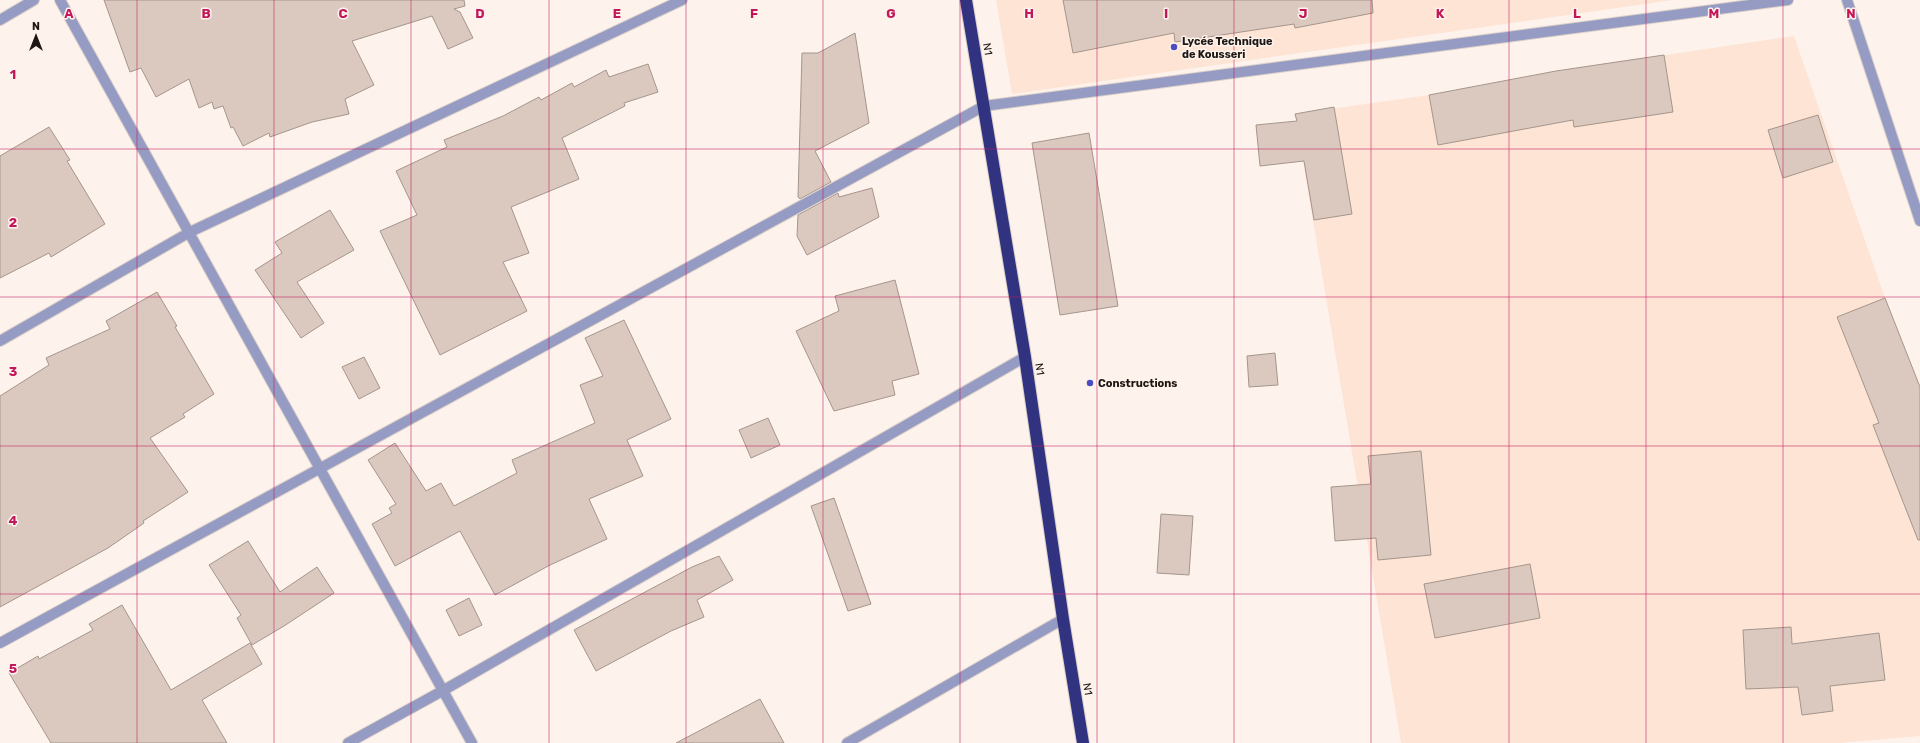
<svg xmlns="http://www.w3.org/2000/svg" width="1920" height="743" viewBox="0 0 1920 743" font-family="Rubik,sans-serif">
	<rect width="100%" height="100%" fill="#fef3ec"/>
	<g fill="#fde4d5">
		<path d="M996,0H1673L1012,94Z"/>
		<path d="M1794,36L1885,298L1920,388V736L1839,743H1401L1295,114L1429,95L1591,66Z"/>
	</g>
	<g fill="#dbc9bf" stroke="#a5958b">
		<path d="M104,0H464L465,6L454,9L460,12L473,38L448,49L432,16L352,41L374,85L345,99L349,114L312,122L270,137L269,133L243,146L233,127L231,128L223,106L214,109L212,102L199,108L189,79L156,97L141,68L130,72Z"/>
		<path d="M1063,0H1372L1373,13L1295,28L1294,24L1175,42L1174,33L1073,53Z"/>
		<path d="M855,33L869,123L815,151L831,182L800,199L798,197L802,53H818Z"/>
		<path d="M1664,55L1673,112L1574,127L1573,120L1438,145L1429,95L1556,71Z"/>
		<path d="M648,64L658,92L624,103L625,106L562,138L579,179L511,207L529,253L503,262L527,311L440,355L380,231L417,215L396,171L447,147L444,140L503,116L539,97L541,100L572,83L574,87L606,70L609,77Z"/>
		<path d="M1334,107L1352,214L1314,220L1304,161L1260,166L1256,125L1297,121L1295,114Z"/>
		<path d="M1818,115L1833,162L1783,178L1768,130Z"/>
		<path d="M49,127L70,160L67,161L105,224L51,257L49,253L0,278V156Z"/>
		<path d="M1089,133L1118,306L1060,315L1032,143Z"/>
		<path d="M872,188L879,217L807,255L797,236L798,215L838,193L839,197Z"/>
		<path d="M330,210L354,250L297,282L324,323L301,338L255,270L282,253L275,242Z"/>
		<path d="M895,280L919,374L892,381L895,395L834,411L796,331L839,311L835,296Z"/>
		<path d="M157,292L177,326L175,327L214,394L183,414L185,417L150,438L188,492L143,521L144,523L108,548L0,607V396L49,365L46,358L110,329L106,321Z"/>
		<path d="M1885,298L1920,387V540H1918L1873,425L1879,423L1837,317Z"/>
		<path d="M624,320L671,419L627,440L643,476L589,499L607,539L550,565L495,595L460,531L395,566L372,524L392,513L389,508L396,504L368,460L395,443L426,491L441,483L454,506L517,473L512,460L595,423L580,385L603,376L585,338Z"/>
		<path d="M1275,353L1278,385L1249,387L1247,356Z"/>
		<path d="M364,357L380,388L359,399L342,367Z"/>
		<path d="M768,418L780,445L751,458L739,430Z"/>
		<path d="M1421,451L1431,555L1378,560L1376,538L1335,541L1331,487L1371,484L1368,456Z"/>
		<path d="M834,498L871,604L848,611L811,506Z"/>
		<path d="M1161,514L1193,516L1189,575L1157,573Z"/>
		<path d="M248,541L280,592L317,567L334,593L284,626L252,645L237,618L241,615L209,565Z"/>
		<path d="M719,556L733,580L697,600L704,617L671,631L596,671L574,630L692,567Z"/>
		<path d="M1530,564L1540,618L1435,638L1424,584Z"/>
		<path d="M469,598L482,625L459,636L446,610Z"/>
		<path d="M122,605L171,690L250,643L262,664L202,700L227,743H51L9,673L38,656L39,659L93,630L89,624Z"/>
		<path d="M1791,627L1792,644L1879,633L1885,680L1830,686L1833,711L1802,715L1798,687L1746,689L1743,630Z"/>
		<path d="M760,699L784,743H676Z"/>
	</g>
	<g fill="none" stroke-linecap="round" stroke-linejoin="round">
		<defs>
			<g id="street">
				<path d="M60,0L472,743"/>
				<path d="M1847,0L1920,221"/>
				<path d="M0,20L34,0"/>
				<path d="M0,341L190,232L682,0"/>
				<path d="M0,643L984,106L1788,0"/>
				<path d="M348,743L444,690L1025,357"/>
				<path d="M847,743L1063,619"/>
			</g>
			<path id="highway" d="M966,0L1025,357L1063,619L1083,743"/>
		</defs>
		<use href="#street" stroke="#dad0c9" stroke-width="12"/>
		<use href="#highway" stroke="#dad0c9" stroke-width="14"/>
		<use href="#street" stroke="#959bc2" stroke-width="10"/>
		<use href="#highway" stroke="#323380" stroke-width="12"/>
	</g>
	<path fill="none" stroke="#c2185b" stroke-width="1" stroke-opacity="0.55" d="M137,0V743M274,0V743M411,0V743M549,0V743M686,0V743M823,0V743M960,0V743M1097,0V743M1234,0V743M1371,0V743M1509,0V743M1646,0V743M1783,0V743M0,149H1920M0,297H1920M0,446H1920M0,594H1920"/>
	<g fill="#4c4cc2" stroke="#fef3ec" stroke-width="1.5">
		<circle cx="1174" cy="47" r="4"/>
		<circle cx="1090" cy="383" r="4"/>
	</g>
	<g text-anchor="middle" stroke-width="3" stroke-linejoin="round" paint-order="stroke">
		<g font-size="11" font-weight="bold" fill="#1e1714" stroke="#fef3ec" text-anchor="start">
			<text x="1182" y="45">Lycée Technique<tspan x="1182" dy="13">de Kousseri</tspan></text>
			<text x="1098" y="387">Constructions</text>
		</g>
		<g font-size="11" fill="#1e1714" stroke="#fef3ec">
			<text transform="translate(988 49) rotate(81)" y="4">N1</text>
			<text transform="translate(1040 369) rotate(82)" y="4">N1</text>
			<text transform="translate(1088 689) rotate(81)" y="4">N1</text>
		</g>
	</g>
	<g font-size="13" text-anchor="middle" font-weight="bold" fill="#c2185b" stroke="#fef3ec" stroke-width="3" stroke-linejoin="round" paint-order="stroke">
		<text x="69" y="18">A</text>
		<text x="206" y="18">B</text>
		<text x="343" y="18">C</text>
		<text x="480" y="18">D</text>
		<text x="617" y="18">E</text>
		<text x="754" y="18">F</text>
		<text x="891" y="18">G</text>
		<text x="1029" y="18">H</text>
		<text x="1166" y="18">I</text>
		<text x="1303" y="18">J</text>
		<text x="1440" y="18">K</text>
		<text x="1577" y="18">L</text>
		<text x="1714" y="18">M</text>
		<text x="1851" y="18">N</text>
		<text x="13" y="79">1</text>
		<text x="13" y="227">2</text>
		<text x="13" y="376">3</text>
		<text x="13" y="525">4</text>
		<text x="13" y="673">5</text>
	</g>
	<g transform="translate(36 36)" stroke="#fef3ec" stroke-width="3" paint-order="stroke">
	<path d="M0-3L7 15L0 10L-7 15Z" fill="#1e1714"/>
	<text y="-6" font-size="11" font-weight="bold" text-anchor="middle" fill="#1e1714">N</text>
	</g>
</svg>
